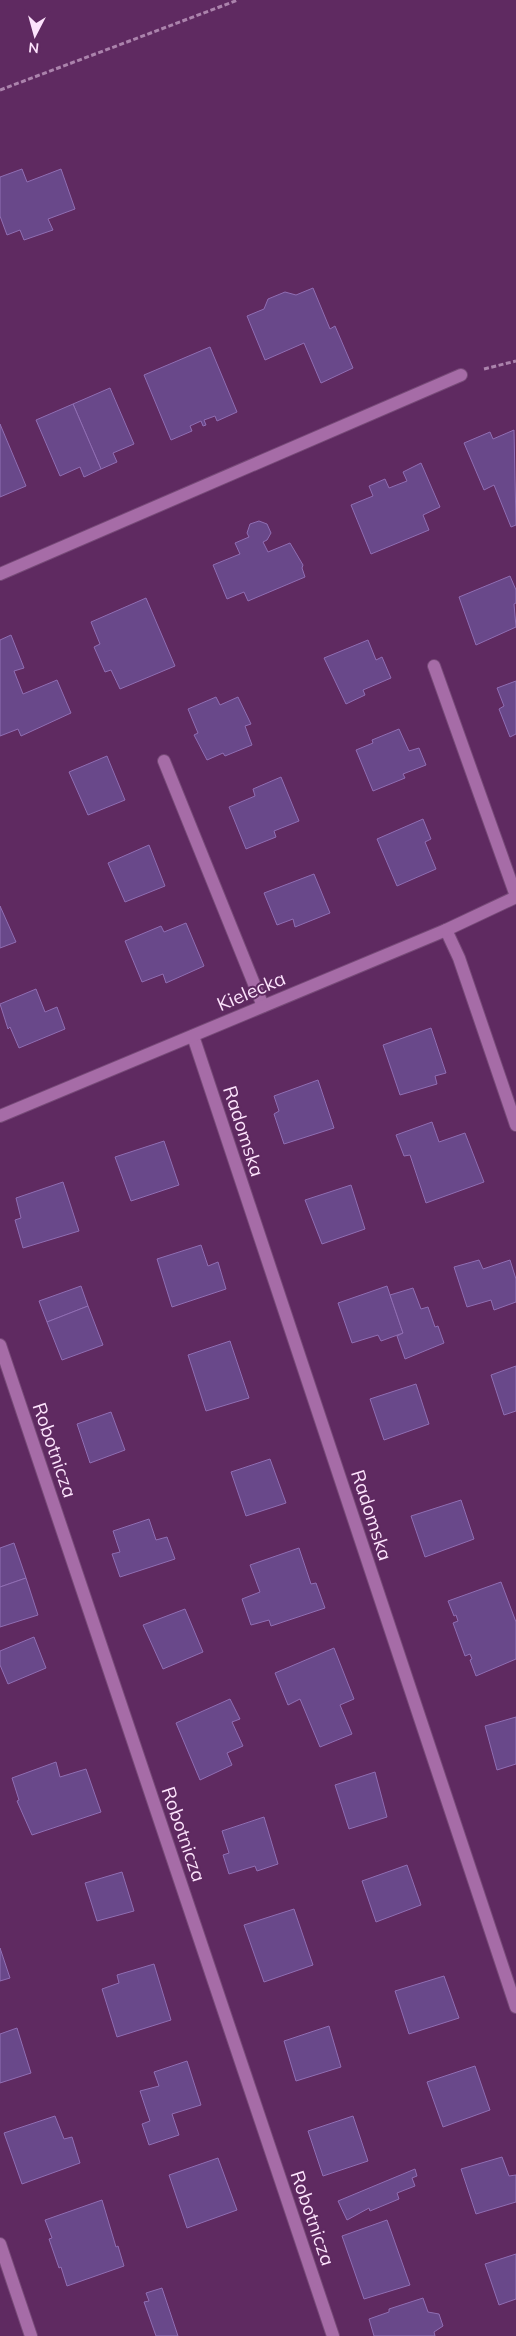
<svg xmlns="http://www.w3.org/2000/svg" width="516" height="2336" viewBox="0 0 516 2336" font-family="Mulish,sans-serif">
	<rect width="100%" height="100%" fill="#5f2a61"/>
	<g fill="#69488a" stroke="#906eb3">
		<path d="M22,169L27,182L61,169L75,209L48,219L53,230L24,240L20,230L7,235L0,216V177Z"/>
		<path d="M313,288L330,329L335,326L353,368L321,383L304,343L265,360L247,316L264,309L268,299L285,292L296,295Z"/>
		<path d="M210,347L237,412L217,421L215,416L204,420L206,425L203,426L201,421L190,426L192,431L171,440L144,375Z"/>
		<path d="M110,388L134,444L113,453L117,462L101,469L73,404Z"/>
		<path d="M73,404L101,469L84,477L80,467L60,476L36,420Z"/>
		<path d="M0,424L26,486L0,497Z"/>
		<path d="M514,430L516,525L511,527L494,485L484,490L464,443L490,432L493,439Z"/>
		<path d="M421,463L440,507L423,515L429,530L371,554L351,505L373,496L369,486L385,479L389,488L407,481L403,472Z"/>
		<path d="M259,521L267,524L271,533L267,540L263,542L268,552L290,543L303,565L302,568L305,577L248,601L244,592L227,599L213,565L240,554L235,543L249,537L247,533L250,524Z"/>
		<path d="M510,576L516,590V603L514,604L516,627L476,645L459,597Z"/>
		<path d="M146,598L175,666L120,689L111,670L105,672L94,647L100,644L91,622Z"/>
		<path d="M11,635L24,668L14,671L23,694L57,680L71,713L21,736L18,729L0,736V640Z"/>
		<path d="M368,640L376,660L382,657L391,678L363,690L365,695L346,704L324,658Z"/>
		<path d="M516,681V734L510,737L499,709L504,706L497,688Z"/>
		<path d="M216,697L220,705L238,697L251,724L245,726L252,745L225,756L223,753L207,760L194,735L198,733L188,709Z"/>
		<path d="M399,729L409,751L419,748L426,765L403,774L405,778L373,791L356,750L373,743L372,740Z"/>
		<path d="M107,756L125,800L88,815L69,772Z"/>
		<path d="M281,777L299,821L274,831L276,837L246,849L229,807L255,796L253,789Z"/>
		<path d="M423,819L431,839L425,842L436,869L397,886L377,839Z"/>
		<path d="M149,845L165,886L125,902L108,863Z"/>
		<path d="M314,874L330,913L295,927L293,919L277,925L264,893Z"/>
		<path d="M0,906L16,942L0,948Z"/>
		<path d="M186,923L204,966L166,983L163,974L142,982L125,941L161,926L164,932Z"/>
		<path d="M36,989L45,1012L57,1007L65,1029L19,1048L10,1027L8,1029L0,1004Z"/>
		<path d="M431,1028L446,1073L435,1076L437,1084L400,1095L383,1045Z"/>
		<path d="M318,1080L334,1128L284,1144L274,1114L279,1111L274,1096Z"/>
		<path d="M432,1122L439,1142L465,1133L484,1182L426,1203L410,1155L404,1156L396,1135Z"/>
		<path d="M164,1141L179,1185L131,1201L115,1157Z"/>
		<path d="M63,1182L79,1231L23,1248L15,1220L21,1218L16,1198Z"/>
		<path d="M351,1185L365,1229L322,1244L305,1200Z"/>
		<path d="M201,1245L208,1266L218,1262L226,1289L172,1307L157,1259Z"/>
		<path d="M479,1260L483,1269L510,1260L516,1279V1302L494,1310L491,1300L467,1307L454,1267Z"/>
		<path d="M81,1286L88,1306L47,1322L39,1301Z"/>
		<path d="M387,1286L403,1333L381,1341L378,1335L352,1343L338,1303Z"/>
		<path d="M413,1288L421,1309L428,1307L435,1327L438,1326L444,1343L405,1359L397,1336L403,1333L390,1295Z"/>
		<path d="M88,1306L103,1345L62,1360L47,1322Z"/>
		<path d="M230,1341L249,1398L206,1411L188,1355Z"/>
		<path d="M516,1366V1411L504,1415L491,1375Z"/>
		<path d="M416,1384L429,1424L384,1440L370,1399Z"/>
		<path d="M111,1412L125,1450L90,1463L77,1424Z"/>
		<path d="M270,1459L286,1503L246,1516L231,1472Z"/>
		<path d="M461,1500L474,1539L425,1557L411,1516Z"/>
		<path d="M149,1519L156,1540L167,1537L175,1559L120,1577L112,1554L120,1552L113,1531Z"/>
		<path d="M14,1543L26,1578L0,1587V1548Z"/>
		<path d="M299,1548L311,1584L316,1583L325,1608L271,1626L269,1620L251,1625L242,1599L260,1592L250,1565Z"/>
		<path d="M26,1578L38,1615L0,1627V1587Z"/>
		<path d="M501,1582L516,1622V1659L476,1676L470,1660L472,1659L470,1654L465,1656L453,1623L458,1621L456,1615L454,1616L448,1601Z"/>
		<path d="M185,1609L203,1652L163,1669L143,1625Z"/>
		<path d="M34,1637L46,1668L8,1684L0,1665V1651Z"/>
		<path d="M334,1648L354,1699L340,1705L352,1734L320,1747L300,1699L288,1705L275,1673Z"/>
		<path d="M230,1699L240,1719L232,1722L243,1746L227,1753L232,1765L200,1780L176,1723Z"/>
		<path d="M516,1717V1764L497,1770L485,1726Z"/>
		<path d="M56,1762L60,1777L86,1769L101,1812L32,1835L17,1801L19,1800L12,1778Z"/>
		<path d="M375,1772L387,1817L349,1829L335,1785Z"/>
		<path d="M264,1817L278,1864L257,1871L255,1866L229,1874L223,1855L229,1853L222,1831Z"/>
		<path d="M407,1865L421,1905L376,1922L362,1881Z"/>
		<path d="M122,1872L134,1911L97,1921L85,1883Z"/>
		<path d="M294,1909L313,1965L264,1982L244,1925Z"/>
		<path d="M0,1948L10,1978L0,1981Z"/>
		<path d="M154,1964L171,2020L117,2037L102,1989L119,1983L117,1975Z"/>
		<path d="M444,1976L459,2018L409,2034L395,1991Z"/>
		<path d="M329,2026L341,2067L296,2081L284,2041Z"/>
		<path d="M17,2028L31,2073L0,2083V2034Z"/>
		<path d="M187,2061L201,2105L172,2114L179,2135L149,2145L142,2124L150,2121L140,2091L159,2086L154,2072Z"/>
		<path d="M475,2066L490,2110L443,2127L427,2082Z"/>
		<path d="M55,2116L64,2139L72,2137L80,2163L22,2184L4,2133Z"/>
		<path d="M353,2116L368,2161L323,2176L308,2131Z"/>
		<path d="M502,2157L509,2176L516,2175V2202L476,2214L461,2169Z"/>
		<path d="M218,2158L237,2210L187,2228L169,2175Z"/>
		<path d="M415,2169L417,2176L412,2178L415,2186L397,2193L399,2199L370,2211L369,2208L347,2220L338,2201Z"/>
		<path d="M102,2200L116,2247L118,2246L124,2266L67,2286L61,2267L59,2268L49,2239L52,2238L45,2220Z"/>
		<path d="M387,2220L410,2285L364,2299L342,2236Z"/>
		<path d="M516,2254V2299L499,2305L485,2264Z"/>
		<path d="M162,2288L178,2336H156L144,2302L149,2301L146,2293Z"/>
		<path d="M423,2298L428,2312L439,2314L443,2326L434,2332L435,2336H374L369,2319L389,2312V2309Z"/>
	</g>
	<g fill="none" stroke-linecap="round" stroke-linejoin="round">
		<defs>
			<g id="minor">
				<path d="M0,574L461,375"/>
				<path d="M434,666L516,896"/>
				<path d="M164,761L263,1006"/>
				<path d="M446,930L459,958L516,1125"/>
				<path d="M193,1036L516,2007"/>
				<path d="M0,1116L446,930L516,897"/>
				<path d="M0,1345L333,2336"/>
				<path d="M0,2244L31,2336"/>
			</g>
		</defs>
		<use href="#minor" stroke="#774a78" stroke-width="14"/>
		<g stroke="#ab83ac" stroke-width="3" stroke-dasharray="5 2.5" stroke-linecap="butt">
			<path d="M0,90L238,0"/>
			<path d="M484,369L516,361"/>
		</g>
		<use href="#minor" stroke="#a66ca7" stroke-width="12"/>
	</g>
	<g text-anchor="middle" stroke-width="4" stroke-linejoin="round" paint-order="stroke">
		<g font-size="19" fill="#fce3fc" stroke="#5f2a61">
			<text transform="translate(251 991) rotate(-23)" y="7">Kielecka</text>
			<text transform="translate(244 1131) rotate(72)" y="7">Radomska</text>
			<text transform="translate(55 1450) rotate(71)" y="7">Robotnicza</text>
			<text transform="translate(372 1515) rotate(72)" y="7">Radomska</text>
			<text transform="translate(184 1834) rotate(71)" y="7">Robotnicza</text>
			<text transform="translate(313 2218) rotate(71)" y="7">Robotnicza</text>
		</g>
	</g>
	<g transform="translate(35 35) rotate(186)" stroke="#5f2a61" stroke-width="4" paint-order="stroke">
	<path d="M0-4L9 19L0 12L-9 19Z" fill="#fce3fc"/>
	<text y="-8" font-size="14" font-weight="bold" text-anchor="middle" fill="#fce3fc">N</text>
	</g>
</svg>
